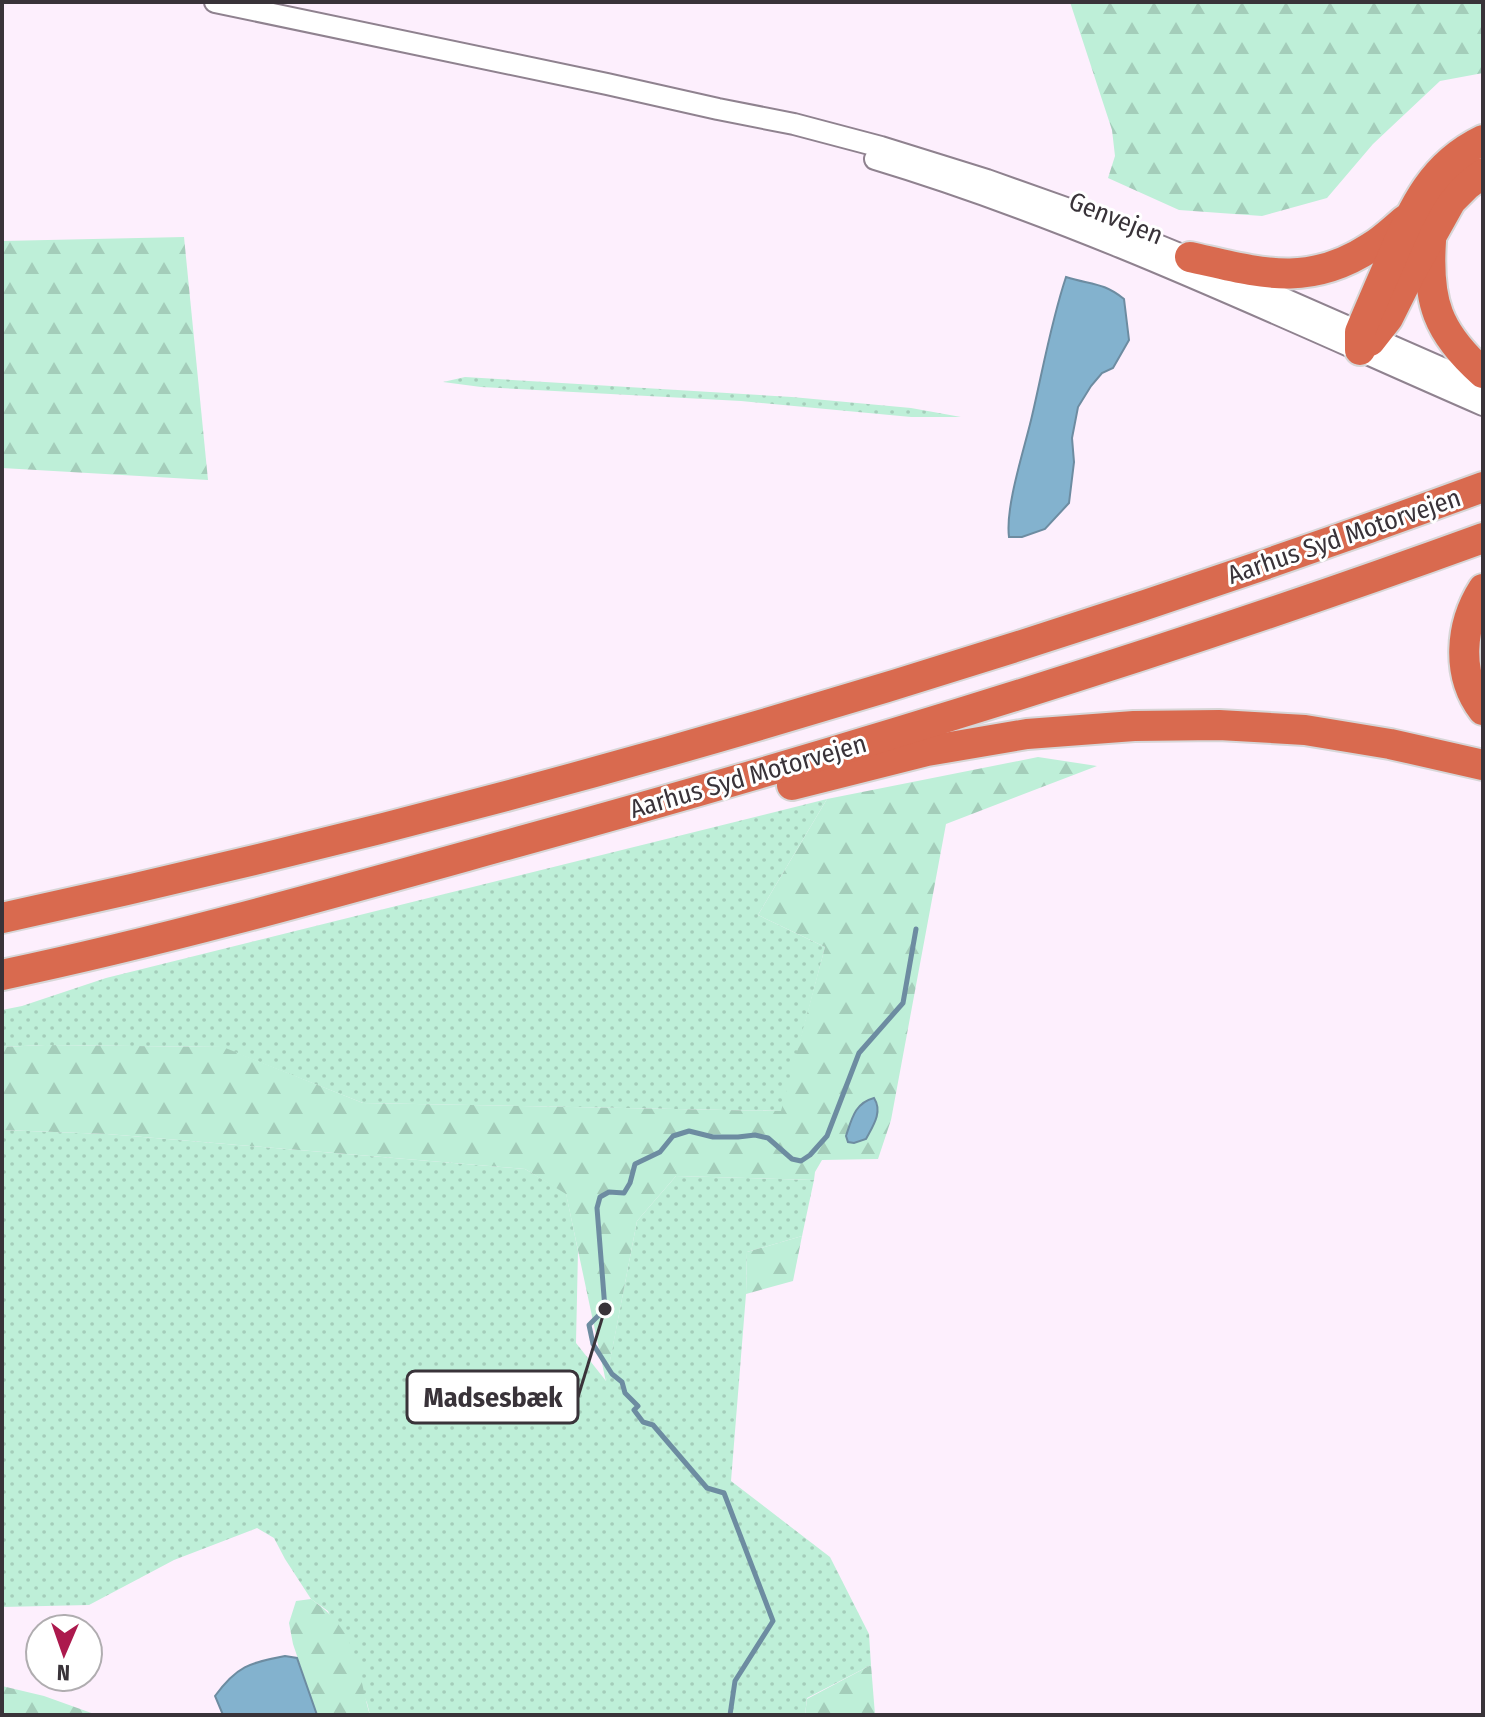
<svg xmlns="http://www.w3.org/2000/svg" width="1485" height="1717" viewBox="0 0 1485 1717" font-family="'Fira Sans Condensed',sans-serif">
	<defs>
		<pattern id="grass-dots" width="8" height="8" patternUnits="userSpaceOnUse" patternTransform="scale(2)"><rect width="8" height="8" fill="#beefd8"/><path d="M2 2h.1M6 6h.1" fill="none" stroke="#a4cdba" stroke-width="1.8" stroke-linecap="round"/></pattern>
		<pattern id="forest-firs" width="22" height="20" patternUnits="userSpaceOnUse" patternTransform="scale(2)"><rect width="22" height="20" fill="#beefd8"/><path d="M5 1l3.5 6h-7zM16 11l3.5 6h-7z" fill="#a4cdba"/></pattern>
	</defs>
	<rect width="100%" height="100%" fill="#fdeffd"/>
	<g fill="url(#grass-dots)">
		<path d="M465,377L792,397L911,408L961,417H911L741,401L481,387L443,382Z"/>
		<path d="M827,799L758,915L825,947L782,1111L363,1103L221,1047L45,1045L2,1047V1010L22,1006L106,978Z"/>
		<path d="M2,1130L107,1134L525,1169L566,1193L578,1251L576,1343L606,1381L637,1221L676,1176L814,1180L802,1236L747,1252L746,1294L731,1481L830,1557L869,1634L871,1665L807,1698L805,1715H370L367,1703L328,1611L311,1599L285,1559L274,1538L257,1528L174,1560L89,1605L2,1607Z"/>
	</g>
	<g fill="url(#forest-firs)">
		<path d="M1070,2H1483V73L1440,81L1373,144L1327,198L1262,216L1179,210L1108,178L1115,156L1112,130Z"/>
		<path d="M184,237L208,480L2,468V241Z"/>
		<path d="M1038,757L1097,766L946,824L891,1120L878,1159L822,1160L815,1172L814,1180L676,1176L637,1221L606,1382L566,1194L525,1169L107,1134L2,1130V1047L45,1045L223,1047L363,1103L781,1111L825,947L758,915L827,799Z"/>
		<path d="M802,1236L793,1281L746,1294L747,1252Z"/>
		<path d="M311,1599C358,1632 356,1664 370,1715H317L293,1644L289,1623L296,1601Z"/>
		<path d="M871,1665L875,1715H805L807,1699Z"/>
		<path d="M2,1686L44,1696L97,1715H2Z"/>
	</g>
	<g fill="#83b2ce" stroke="#6d8ca1" stroke-width="2">
		<path d="M1066,277C1091,285 1103,282 1124,299L1129,340L1113,368L1102,373L1091,386L1078,407L1072,438L1074,462L1069,503L1045,529L1022,537H1009C1005,506 1025,447 1032,416C1043,369 1051,322 1066,277Z"/>
		<path d="M874,1098C883,1112 873,1126 866,1139L854,1143L848,1142L846,1136C852,1118 855,1103 874,1098Z"/>
		<path d="M285,1656L297,1658L317,1715H223L215,1696C237,1666 249,1663 285,1656Z"/>
	</g>
	<g fill="none" stroke-linecap="round" stroke-linejoin="round">
		<path stroke="#6d8ca1" stroke-width="5" d="M730,1715L735,1681L773,1621L724,1493L707,1488L653,1425L643,1422L634,1410L638,1406L625,1393L622,1382L612,1374L593,1344L589,1325L605,1309L597,1208L600,1197L609,1192L624,1193L630,1183L635,1164L660,1152L673,1136L689,1131L713,1137H738L755,1135L768,1138L792,1159L801,1161L810,1155L827,1136L859,1053L903,1003L916,929"/>
		<defs>
			<g id="minor">
				<path d="M215,2L607,84L718,109L794,124L881,147L987,180L1080,213L1199,262"/>
				<path d="M875,159C1084,222 1283,318 1483,405"/>
				<path d="M1232,276L1483,386"/>
			</g>
			<g id="highway">
				<path d="M1431,241C1427,301 1437,332 1483,373"/>
				<path d="M1190,257C1258,272 1307,289 1371,247C1383,240 1394,229 1405,220"/>
				<path d="M1370,341L1388,318L1409,276L1451,201L1467,185L1483,173"/>
				<path d="M1360,350V332C1370,308 1380,285 1390,262C1412,211 1429,166 1483,140"/>
				<path d="M1483,589C1460,625 1456,675 1483,710"/>
				<path d="M792,785L927,751L1027,734L1134,726L1219,725L1305,730L1390,744L1483,765"/>
				<path d="M2,918C504,809 1000,664 1483,487"/>
				<path d="M2,975C177,938 348,889 521,841C845,752 1167,653 1483,538"/>
			</g>
		</defs>
		<use href="#minor" stroke="#8f828f" stroke-width="24"/>
		<use href="#highway" stroke="#d7d6d7" stroke-width="34"/>
		<use href="#minor" stroke="#fff" stroke-width="20"/>
		<use href="#highway" stroke="#d96a4f" stroke-width="30"/>
	</g>
	<g text-anchor="middle" stroke-width="6" stroke-linejoin="round" paint-order="stroke">
		<g font-size="26" fill="#393339" stroke="#fff">
			<text transform="translate(1116 218) rotate(22)" y="9">Genvejen</text>
			<text transform="translate(1344 536) rotate(-19)" y="9">Aarhus Syd Motorvejen</text>
			<text transform="translate(748 776) rotate(-16)" y="9">Aarhus Syd Motorvejen</text>
		</g>
	</g>
	<path fill="none" stroke="#393339" stroke-width="3" d="M605 1309L578 1397"/>
	<circle fill="#393339" stroke="#fff" stroke-width="3" cx="605" cy="1309" r="8"/>
	<rect fill="#fff" stroke="#393339" stroke-width="3" x="407" y="1371" width="171" height="52" rx="8"/>
	<g font-size="28" text-anchor="middle" font-weight="bold" fill="#393339">
		<text x="493" y="1407">Madsesbæk</text>
	</g>
	<rect width="1485" height="1717" fill="none" stroke="#393339" stroke-width="8"/>
	<g transform="translate(64 1653) rotate(182)"><circle r="38" fill="#ffffff" stroke="#b0adb0" stroke-width="2"/>
	<path d="M0-6L14 30L0 20L-14 30Z" fill="#ac194d"/>
	<text y="-12" font-size="22" font-weight="bold" text-anchor="middle" fill="#393339">N</text>
	</g>
</svg>
